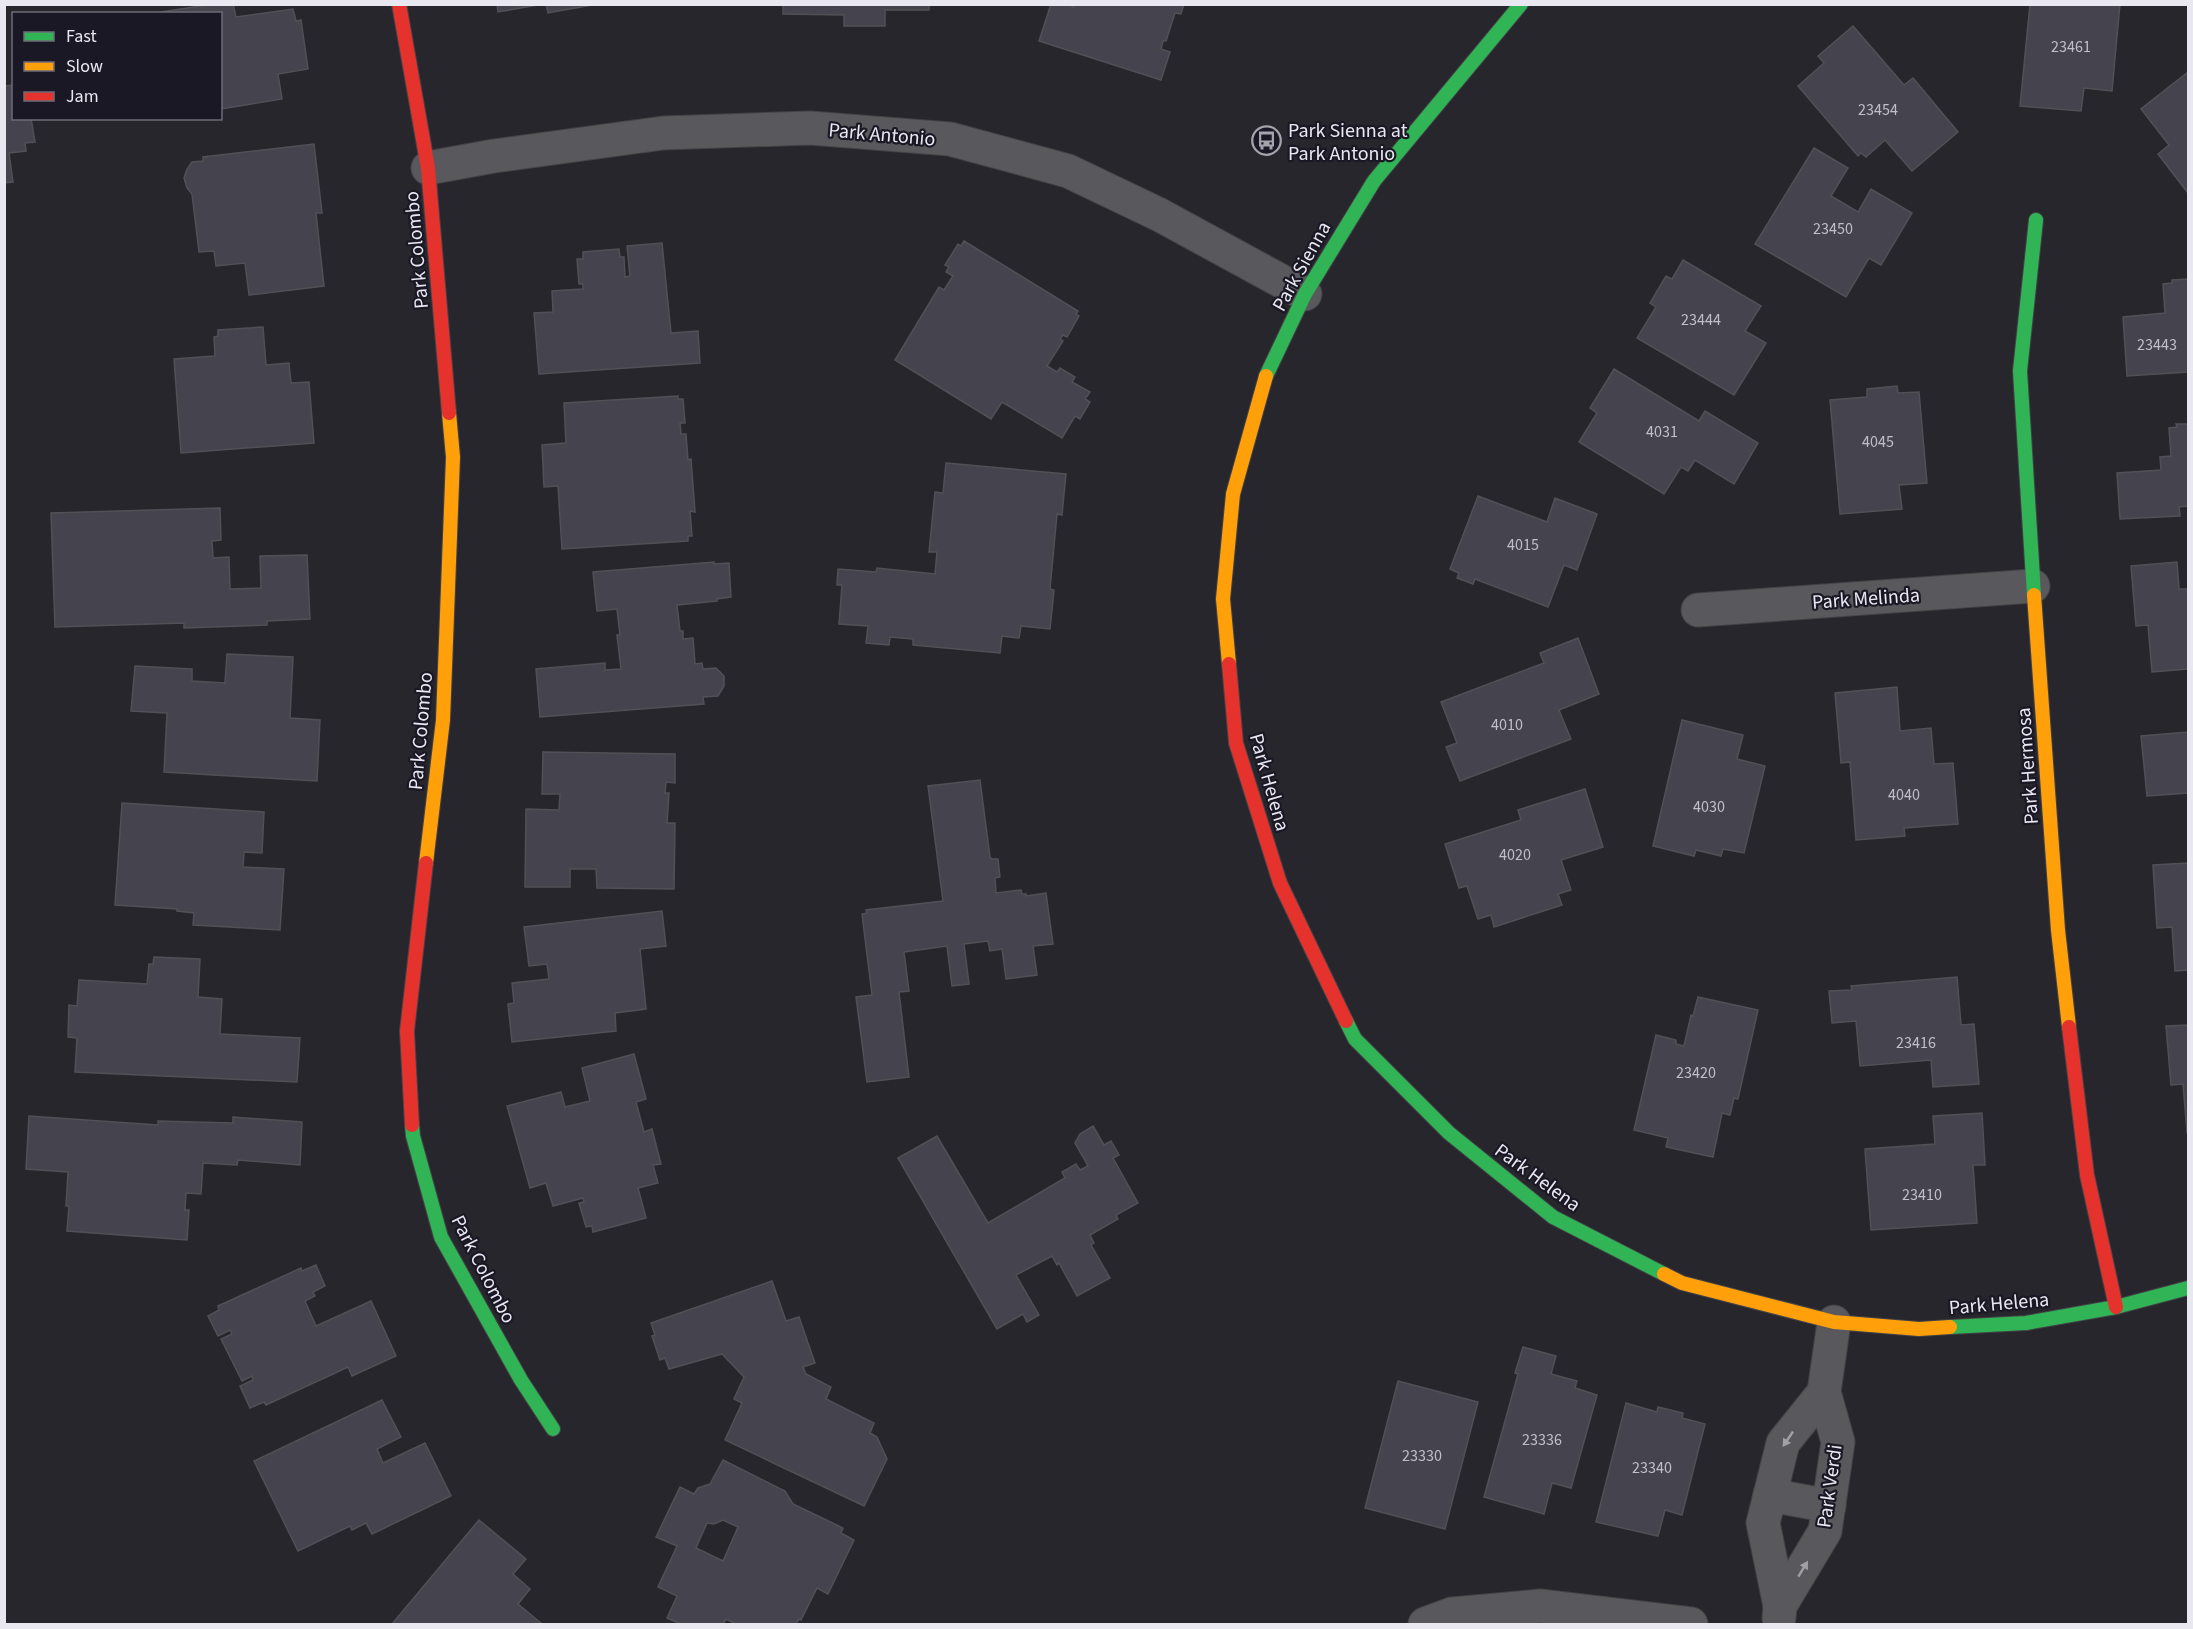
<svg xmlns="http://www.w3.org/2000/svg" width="2193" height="1629" viewBox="0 0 2193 1629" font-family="'Source Sans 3',sans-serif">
	<rect width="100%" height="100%" fill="#26262c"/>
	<g fill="#45434e" stroke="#515056" stroke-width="1.5" fill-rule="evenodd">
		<path d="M213,4H233L236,17L293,9L296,21L301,20L308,69L278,74L282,99L220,109V14L161,12Z"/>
		<path d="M497,4H544L498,12Z"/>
		<path d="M546,4H598L548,13Z"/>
		<path d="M783,4H929V10H885V26H844V15L783,14Z"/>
		<path d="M1051,4H1067L1074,7L1075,4H1184L1181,14L1175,13L1166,41H1163L1161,49L1170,52L1161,80L1039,41Z"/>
		<path d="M2030,4H2120L2112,91L2084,88L2081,111L2020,106Z"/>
		<path d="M1853,26L1904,85L1913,78L1958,132L1912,171L1885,140L1866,157L1861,153L1858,156L1798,86L1824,63L1818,56Z"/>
		<path d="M2188,72V193L2158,154L2169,145L2141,109Z"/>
		<path d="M14,85V118H31L35,142L25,143L26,151L9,153L13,182L4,183V86Z"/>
		<path d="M314,144L322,213H316L324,286L249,295L245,263L216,266L214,251L199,252L192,194L187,188L184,178L187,169L192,162L203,161V157Z"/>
		<path d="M1814,148L1848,168L1831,196L1858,212L1871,189L1912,213L1881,265L1869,258L1846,297L1755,244Z"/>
		<path d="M964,241L1078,311L1076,314L1079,316L1067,337L1063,335L1060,339L1063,341L1047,366L1057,372L1060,368L1075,377L1072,382L1090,392L1085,399L1090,402L1080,419L1075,416L1062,438L1002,402L991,419L895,360L939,287L944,290L953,276L946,272L949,267L945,265L958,244L961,246Z"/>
		<path d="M662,243L671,333L698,331L700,363L539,374L534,313L553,312L552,291L583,289V284H579L577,259H583V252L619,249L620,257H624L625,277L630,276L627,246Z"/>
		<path d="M1683,260L1761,306L1745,331L1766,343L1734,395L1637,338L1656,307L1650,303L1666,276L1672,279Z"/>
		<path d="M2188,279V372L2127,376L2123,317L2165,313L2163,284L2172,283V280Z"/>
		<path d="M263,327L266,365L289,363L291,383L309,382L314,443L181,453L174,359L215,356L214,337L218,336V330Z"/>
		<path d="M1614,369L1699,421L1705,411L1758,443L1734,484L1695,460L1688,471L1681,467L1664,494L1579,442L1597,413L1590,408Z"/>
		<path d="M1897,386L1898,393L1919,392L1927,483L1899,485L1902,509L1840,514L1830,400L1867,397V389Z"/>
		<path d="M678,396V399H683L685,423H680L681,434H686L688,460L691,459L695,512L690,511L692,536H688V541L562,549L558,486L544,487L542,445L566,443L564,403Z"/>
		<path d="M2176,424H2188V506L2179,507L2180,516L2120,519L2117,473L2161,470L2160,457L2171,456L2169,428L2177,427Z"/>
		<path d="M946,463L1066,474L1062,515L1057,514L1050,589L1054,590L1050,629L1021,626L1019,638L1002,636L1000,653L913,645V639L890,637L889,645L866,643L868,626L839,624L842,585H837L838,569L876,572L877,568L935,574L937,552H929L935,492L943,493Z"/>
		<path d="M1478,496L1547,522L1555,498L1597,514L1577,570L1564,565L1548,607L1475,579L1473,584L1457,578L1459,573L1450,569Z"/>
		<path d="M220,508L221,540L212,541L213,558L229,557L230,589L261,588L260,556L307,555L310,619L267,621V625L184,628V623L55,627L51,513Z"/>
		<path d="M714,562V564L729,563L731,597L717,599V601L677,605L680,631H683V639L693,638L695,664L702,663L703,669L716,668L724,676V686L718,696L703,697L704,704L540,717L536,669L605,663V670L621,669L617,635H620L617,609L597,611L593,572Z"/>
		<path d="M2177,562L2179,589H2188V669L2152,672L2148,625L2136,626L2131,566Z"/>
		<path d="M1578,638L1599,694L1559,710L1571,739L1460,781L1446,747L1457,743L1441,702L1544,663L1540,653Z"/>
		<path d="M227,654L293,657L290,718L320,720L317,781L164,772L167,713L131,711L135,666L192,669V681L225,683Z"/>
		<path d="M1897,687L1900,731L1931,728L1934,764L1953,763L1958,824L1904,828L1905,836L1856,840L1850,762L1841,763L1835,693Z"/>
		<path d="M1682,720L1743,735L1737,759L1765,766L1744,853L1723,849L1721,856L1696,850L1694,856L1653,846Z"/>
		<path d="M2188,732V793L2147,796L2141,736Z"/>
		<path d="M543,752L675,754V783L666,782L665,793H669L667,823H675L674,889L597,888L596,869H570V887H525L526,809L559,810L560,794H542Z"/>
		<path d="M980,780L990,857L992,859H998L1000,877L995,878L996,893L1021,890L1022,894H1026V896L1046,893L1053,944L1033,946L1037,975L1006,979L1002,949L990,951L988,941L964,944L969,984L952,986L947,946L904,952L909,991L899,992L909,1077L867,1082L856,997L872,995L862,914L867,913L866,910L943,901L928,786Z"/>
		<path d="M1585,789L1603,847L1561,860L1571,890L1558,894L1562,905L1494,927L1491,915L1478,919L1467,886L1459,888L1445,844L1521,820L1518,810Z"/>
		<path d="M122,803L264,812L262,853L244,852L243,867L284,869L280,930L193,925L194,913L177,911V909L115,905Z"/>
		<path d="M2188,863V970L2175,971L2172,927L2157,928L2153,865Z"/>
		<path d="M662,911L666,946L640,949L646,1009L615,1013L616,1031L512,1042L508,1004L514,1003L512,983L549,979L547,964L529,966L524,927Z"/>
		<path d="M154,957L200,959L198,997L222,999L220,1034L300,1038L297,1082L75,1072L77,1038L68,1037L69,1005L77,1006L79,980L147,984L149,964H153Z"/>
		<path d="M1957,977L1961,1025L1974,1024L1979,1084L1933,1087L1931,1060L1860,1066L1856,1021L1832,1023L1829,991L1852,990L1851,986Z"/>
		<path d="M1698,997L1758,1010L1738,1099L1734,1098L1730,1115L1722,1113L1713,1157L1666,1147L1668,1138L1634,1130L1656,1035L1676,1040V1044L1684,1046L1691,1015L1693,1016Z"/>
		<path d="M2188,1025V1131L2187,1132L2183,1084L2171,1085L2166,1026Z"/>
		<path d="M634,1054L646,1099L636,1102L644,1132L652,1129L661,1164L653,1165L658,1183L638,1188L646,1218L593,1232L592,1226L586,1227L579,1203L584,1202L583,1198L553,1206L546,1183L530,1188L507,1106L561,1092L565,1107L590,1101L582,1068Z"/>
		<path d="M1982,1113L1985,1165H1973L1977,1223L1871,1230L1865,1149L1935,1144L1933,1116Z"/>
		<path d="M29,1116L158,1125V1121L233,1123V1117L302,1122L300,1165L238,1160L237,1165L203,1163L201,1194L186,1193L185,1210H189L187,1240L67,1231L69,1206H66L68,1172L26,1169Z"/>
		<path d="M1093,1126L1104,1145L1111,1141L1119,1155L1113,1158L1138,1203L1116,1215L1118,1219L1090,1235L1094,1243L1091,1245L1110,1278L1077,1296L1059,1263L1057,1265L1052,1256L1016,1275L1039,1315L1027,1322L1023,1314L997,1329L898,1158L937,1136L988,1223L1065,1178L1062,1172L1076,1164L1080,1170L1088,1166L1075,1143L1080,1134Z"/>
		<path d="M316,1265L325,1286L313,1292L315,1296L305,1301L316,1326L371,1301L396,1356L352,1376L348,1367L266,1405L264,1402L250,1408L240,1386L253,1380L252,1376L242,1381L221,1339L232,1334L230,1330L218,1336L208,1316L219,1310L218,1306L301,1268L302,1271Z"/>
		<path d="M772,1281L786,1321L799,1317L815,1363L803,1367L806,1374L831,1387L826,1399L874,1423L870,1433L877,1437L887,1459L864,1506L725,1440L742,1403L734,1399L744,1377L722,1354L669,1369L665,1358L660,1360L652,1336L655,1335L651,1323Z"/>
		<path d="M1523,1347L1556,1356L1551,1374L1577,1381L1575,1388L1597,1395L1571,1488L1552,1483L1544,1514L1484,1497L1518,1374L1515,1373Z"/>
		<path d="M1398,1381L1478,1402L1445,1529L1365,1508Z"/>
		<path d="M382,1400L401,1437L377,1449L383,1463L425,1443L451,1496L372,1534L366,1523L352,1530L350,1526L298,1551L254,1461Z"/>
		<path d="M1626,1403L1657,1412L1658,1407L1683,1413L1682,1418L1705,1424L1682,1515L1665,1510L1658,1536L1596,1522Z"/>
		<path d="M723,1460L785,1491L793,1504L843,1528L841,1533L854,1540L828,1594L817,1588L801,1620L799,1619L796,1624H736L726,1619L723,1624H681L667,1618L677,1596L658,1587L677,1546L656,1537L680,1487L694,1494L698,1488L710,1484ZM723,1520L738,1527L723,1561L696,1548L707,1523L714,1524Z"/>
		<path d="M479,1520L526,1559L513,1574L530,1589L518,1604L542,1624H392Z"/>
	</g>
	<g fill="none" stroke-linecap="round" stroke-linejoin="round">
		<defs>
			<g id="street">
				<path d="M428,168L494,156L663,133L810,128L950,139L1068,171L1160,215L1305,294"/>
				<path d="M1698,610L2033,586"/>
				<path d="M1770,1495L1829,1506"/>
				<path d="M1780,1606L1825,1531L1838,1442L1824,1392L1834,1322"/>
				<path d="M1779,1618L1780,1606L1763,1523L1783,1443L1824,1392"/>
				<path d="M1425,1624L1452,1614L1540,1606L1691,1624"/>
			</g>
			<g id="fast">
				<path d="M1266,376L1305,294L1374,181L1521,4"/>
				<path d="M2034,595L2020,371L2036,220"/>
				<path d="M1346,1021L1355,1039L1449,1133L1553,1217L1664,1274"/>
				<path d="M412,1125L413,1136L441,1237L521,1380L553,1429"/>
				<path d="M1950,1327L2026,1323L2116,1307L2188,1288"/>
			</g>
			<g id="slow">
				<path d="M2034,595L2058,930L2069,1027"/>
				<path d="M1229,664L1223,599L1233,494L1266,376"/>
				<path d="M426,863L443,720L453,457L449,413"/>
				<path d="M1664,1274L1682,1283L1834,1322L1919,1329L1950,1327"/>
			</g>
			<g id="jam">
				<path d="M399,4L428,168L449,413"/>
				<path d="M1229,664L1236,743L1280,883L1346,1021"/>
				<path d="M2069,1027L2087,1175L2116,1307"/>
				<path d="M412,1125L407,1031L426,863"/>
			</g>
		</defs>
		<use href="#street" stroke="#424247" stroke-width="35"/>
		<use href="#fast" stroke="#424247" stroke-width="16"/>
		<use href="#slow" stroke="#424247" stroke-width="16"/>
		<use href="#jam" stroke="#424247" stroke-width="16"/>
		<use href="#street" stroke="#59585c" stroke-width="33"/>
		<use href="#fast" stroke="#30b455" stroke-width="14"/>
		<use href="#slow" stroke="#ff9f0a" stroke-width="14"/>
		<use href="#jam" stroke="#e5322d" stroke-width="14"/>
	</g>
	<defs><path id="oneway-solid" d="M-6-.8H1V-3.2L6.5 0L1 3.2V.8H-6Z" transform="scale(1.5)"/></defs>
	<g fill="#a1a0a6">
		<use href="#oneway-solid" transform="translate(1788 1439) rotate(124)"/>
		<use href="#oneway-solid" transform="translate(1803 1569) rotate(-59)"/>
	</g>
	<defs>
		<symbol id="bus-ring" viewBox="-11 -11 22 22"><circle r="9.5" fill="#1b1826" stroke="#a5a4ac" stroke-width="1.5"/><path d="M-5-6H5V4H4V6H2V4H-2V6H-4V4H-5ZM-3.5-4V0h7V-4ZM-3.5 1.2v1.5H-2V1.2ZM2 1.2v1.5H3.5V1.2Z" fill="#a5a4ac"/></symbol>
	</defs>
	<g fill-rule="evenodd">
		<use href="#bus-ring" x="1250" y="124" width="33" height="33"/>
	</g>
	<g text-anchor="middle" stroke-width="4.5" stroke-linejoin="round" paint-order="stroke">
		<g font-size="16" fill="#c0bfc8">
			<text x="2071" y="52">23461</text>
			<text x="1878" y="115">23454</text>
			<text x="1833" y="234">23450</text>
			<text x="1701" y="325">23444</text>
			<text x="2157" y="350">23443</text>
			<text x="1662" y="437">4031</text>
			<text x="1878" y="447">4045</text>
			<text x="1523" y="550">4015</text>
			<text x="1507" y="730">4010</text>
			<text x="1904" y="800">4040</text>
			<text x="1709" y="812">4030</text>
			<text x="1515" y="860">4020</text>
			<text x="1916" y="1048">23416</text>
			<text x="1696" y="1078">23420</text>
			<text x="1922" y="1200">23410</text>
			<text x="1542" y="1445">23336</text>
			<text x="1422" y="1461">23330</text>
			<text x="1652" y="1473">23340</text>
		</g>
		<g font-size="20" fill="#e9e8f1" stroke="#1b1826" text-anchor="start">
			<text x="1288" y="137">Park Sienna at<tspan x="1288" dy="23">Park Antonio</tspan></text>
		</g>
		<g font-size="20" fill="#e9e8f1" stroke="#1b1826">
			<text transform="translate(882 134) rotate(5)" y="7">Park Antonio</text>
			<text transform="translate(416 250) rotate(-95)" y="7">Park Colombo</text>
			<text transform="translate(1301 266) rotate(-61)" y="7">Park Sienna</text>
			<text transform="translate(1866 598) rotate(-4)" y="7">Park Melinda</text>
			<text transform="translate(420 731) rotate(-85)" y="7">Park Colombo</text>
			<text transform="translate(2027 766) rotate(-94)" y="7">Park Hermosa</text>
			<text transform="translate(1270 782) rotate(74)" y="7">Park Helena</text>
			<text transform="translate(1538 1177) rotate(36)" y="7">Park Helena</text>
			<text transform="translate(484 1269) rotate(63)" y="7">Park Colombo</text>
			<text transform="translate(1999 1303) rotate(-5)" y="7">Park Helena</text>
			<text transform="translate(1829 1486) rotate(-82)" y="7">Park Verdi</text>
		</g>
	</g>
	<rect width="2193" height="1629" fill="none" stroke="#e9e8f1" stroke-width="12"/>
	<rect x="12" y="12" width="210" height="108" fill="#1b1826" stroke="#6d6b77" stroke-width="1.5"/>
	<rect x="24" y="32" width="30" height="9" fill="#30b455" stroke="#6d6b77" stroke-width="1.5"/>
	<text x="66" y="42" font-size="18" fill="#e9e8f1">Fast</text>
	<rect x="24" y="62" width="30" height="9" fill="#ff9f0a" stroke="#6d6b77" stroke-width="1.5"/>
	<text x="66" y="72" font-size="18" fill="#e9e8f1">Slow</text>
	<rect x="24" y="92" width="30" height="9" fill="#e5322d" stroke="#6d6b77" stroke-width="1.5"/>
	<text x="66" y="102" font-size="18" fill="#e9e8f1">Jam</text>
</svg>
